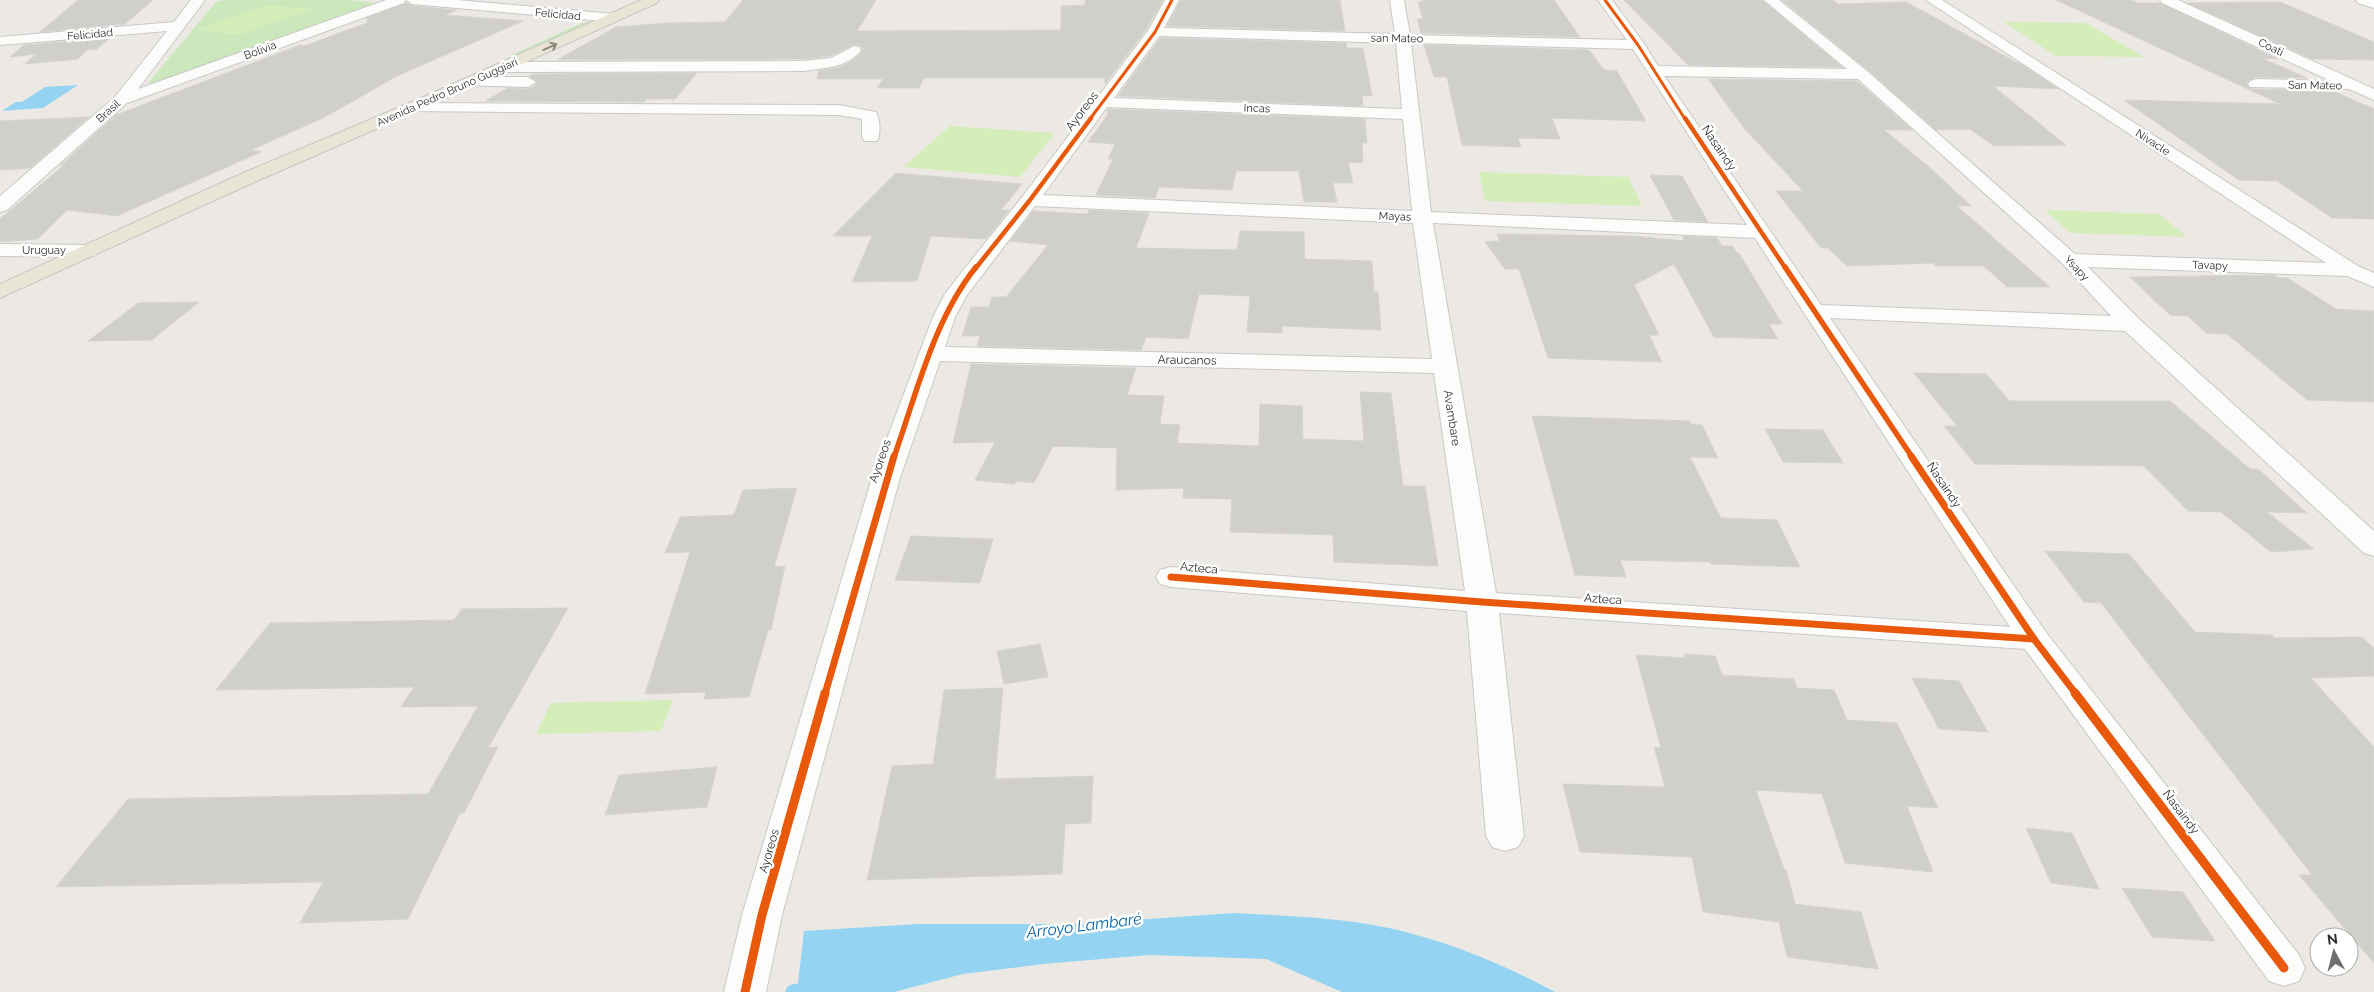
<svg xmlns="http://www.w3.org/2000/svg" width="2374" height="992" viewBox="0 0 2374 992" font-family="Raleway,sans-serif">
	<rect width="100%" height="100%" fill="#ece9e4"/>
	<g fill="#cae8bb">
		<path d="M224,0H350L375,3L155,83H148L216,2Z"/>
		<path d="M588,22L592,23L516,56L511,55L582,23Z"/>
	</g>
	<g fill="#d5edb9">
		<path d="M268,5L312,9L240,35L195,30Z"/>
		<path d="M2004,22L2086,23L2144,57L2056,56Z"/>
		<path d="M950,126L1055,133L1020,177L903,167Z"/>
		<path d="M1479,172L1628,177L1642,206L1485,201Z"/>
		<path d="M2045,210L2159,214L2187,237L2070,233Z"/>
		<path d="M673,700L661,731L536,734L551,703Z"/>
	</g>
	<g fill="#94d3f1">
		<path d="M78,85L43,108L2,111L16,102H22L45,87Z"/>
		<path d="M1234,913C1286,916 1338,917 1389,928C1447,941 1503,964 1555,992H1342L1266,959L1149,955L1043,964L963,974L894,992H797L804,931L918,924H1078Z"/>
	</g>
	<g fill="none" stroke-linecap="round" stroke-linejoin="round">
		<path stroke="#94d3f1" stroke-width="15" d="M793,992L811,988"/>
	</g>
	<g fill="#d1cfca" stroke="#d7d4d0">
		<path d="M78,0H153L125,24L40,32Z"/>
		<path d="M743,0H876L857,31L1061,30V6L1085,5V0H1163L1146,30L1105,84V78H924L919,88H877L883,79H817L819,71L843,66L857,57L863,50L861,46L854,44L830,56L803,59L557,60L616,27L668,23L725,22Z"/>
		<path d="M1181,0H1340L1345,31L1167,26Z"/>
		<path d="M1422,0H1554L1580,37L1421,33L1417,19H1423L1418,2H1422Z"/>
		<path d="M1624,0H1762L1842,67L1688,65Z"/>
		<path d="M1782,0H1833L1838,4L1906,2L2027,68L2058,89L1993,86L2066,145L1994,146L1970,129L1936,130L1868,70Z"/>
		<path d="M2056,0H2132L2138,3H2160L2278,59L2262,58L2307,78L2255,77L2246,83L2250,89L2333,91L2374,109V219L2332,218L2277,181L2239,180L2124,100L2280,104Z"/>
		<path d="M2280,2L2374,42V60L2312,59L2188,3Z"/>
		<path d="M407,3L412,6L457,10L445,15L523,21L397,76L323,118L251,150L261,152L117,216L67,210L38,239L0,242V219L64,165L60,166L116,115L300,45L305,46L342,32L367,23V18Z"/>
		<path d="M110,38L97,49L87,50L78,59L25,64L36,54L10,57L24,45Z"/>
		<path d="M1160,38L1346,43L1347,48H1363L1372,96H1362L1363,106L1118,96Z"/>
		<path d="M1424,45L1589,50L1604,70L1617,71L1646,121L1552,118L1560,139L1518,138L1521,147L1462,145L1447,77H1434Z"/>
		<path d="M697,73L675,99H646L644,102L485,101L508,88L529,89L538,83L529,76L533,74Z"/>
		<path d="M1708,79L1857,81L1912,130H1884L1928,166L1971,206H1957L2050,287H2007L1984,266H1936L1933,263L1847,266L1828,248H1821L1776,191H1803L1744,128Z"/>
		<path d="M1108,109L1365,119L1367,143H1362L1363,163L1348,162L1353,183H1333L1337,202H1304L1299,171H1236L1232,190L1159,187L1155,198L1096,195L1113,159H1108L1115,144L1088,142L1107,116Z"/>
		<path d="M89,117L30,168L0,170V121Z"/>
		<path d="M896,173L1022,184L1001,210H1009L986,239L931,236L917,281L852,282L872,236H833Z"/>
		<path d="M1650,175L1682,176L1708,222L1674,220Z"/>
		<path d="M1089,210L1149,213L1136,248L1237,250L1240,231L1304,232L1305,259L1372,261L1374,292H1378L1381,330L1282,326V333L1247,332L1250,296L1199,294L1188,339L1146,337L1141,350L977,346L980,336H962L971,307H989L992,297H1006L1048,245L1010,241L1033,211L1088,214Z"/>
		<path d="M1497,234L1631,236L1685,241L1682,236L1717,238L1722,246H1732L1736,252L1739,253L1782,324H1769L1778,339L1714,337L1674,264L1634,285L1659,335H1649L1662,362L1548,358L1519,269H1505L1485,242L1500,241Z"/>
		<path d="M2274,275L2278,278H2287L2336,309L2374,311V402L2307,400L2227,334L2206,333L2188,316L2170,315L2130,277Z"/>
		<path d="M199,302L152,340L88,341L138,303Z"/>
		<path d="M971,364L1136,368L1127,395L1164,396L1160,424L1180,425L1177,443L1259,446L1260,404L1302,406L1303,439L1364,441L1360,392L1391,393L1403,486H1425L1438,566L1334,562L1333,535L1230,532L1232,499L1183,498L1184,488L1116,490L1117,448L1053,446L1034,483L1016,481L1014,484L975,480L995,442L953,443Z"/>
		<path d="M1914,373L1986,374L2010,401H2170L2250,469H2258L2307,513L2267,512L2314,549L2271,552L2221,512L2188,511L2144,466L1975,464L1944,426H1957Z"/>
		<path d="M1532,416L1690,421L1691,424L1702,425L1718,458L1690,457L1721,518L1777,520L1800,567L1711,564L1710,562L1620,560L1626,577L1575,575Z"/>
		<path d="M1765,429L1823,430L1843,463L1783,462Z"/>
		<path d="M797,488L774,567L785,566L771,630H768L749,697L704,699L706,692L645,694L690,552L665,553L680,517L734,515L743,490Z"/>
		<path d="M911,536L993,539L980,583L895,580Z"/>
		<path d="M2045,551L2129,554L2195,632L2272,635L2274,638L2362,637L2374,648V676L2311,678L2374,747V963L2299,875H2312L2101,603L2084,602Z"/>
		<path d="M568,608L488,748L498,747L464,813H460L408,919L300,923L323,882L56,887L128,799L428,794L478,706L401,707L414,687L216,690L270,623L454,620L462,609Z"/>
		<path d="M1040,644L1048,677L1004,684L997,651Z"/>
		<path d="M1684,654L1715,656L1722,675L1794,679L1797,688L1834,690L1847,720L1897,723L1938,808L1907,806L1933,872L1845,863L1822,794L1756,790L1784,869H1786L1795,904L1861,912L1878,969L1787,957L1779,922L1703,912L1692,857L1580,852L1563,784L1665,787L1654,747L1661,748L1636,655L1685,658Z"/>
		<path d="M1912,678L1959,681L1988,732L1939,729Z"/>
		<path d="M1003,688L995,779L1093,776L1091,823L1065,824L1062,874L867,880L892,766L933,764L944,690Z"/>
		<path d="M717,767L707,807L605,815L619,775Z"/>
		<path d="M2026,828L2072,833L2099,889L2051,883Z"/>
		<path d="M2122,888L2183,892L2215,941L2152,937Z"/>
	</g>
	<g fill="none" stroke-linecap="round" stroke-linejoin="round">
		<defs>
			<g id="minor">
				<path d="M191,0H205L138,89L386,0H457L614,14L621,18L614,22L412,4L406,0L404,3L127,103L7,210L0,212V196L115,97L167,31L0,45V37L174,22Z"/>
				<path d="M1165,0H1179L1164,28L1395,34L1390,0H1404L1410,35L1627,40L1598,0H1612L1643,42L1658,66L1847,69L1764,0H1779L1867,71L2075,254L2326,263L1926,0H1942L2358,266L2374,273V287L2347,276L2088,267L2139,319L2374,531V556L2364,553L2125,331L1830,318L2045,631L2299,955L2305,968L2299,981L2284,986L2269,981L2025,649L1499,613L1524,836L1518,847L1505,851L1492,847L1486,836L1467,611L1171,587L1160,584L1156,577L1160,570L1171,567L1465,591L1434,373L940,361L899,481L782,915L766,992H724L742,915L871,481L933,317L945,294L965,268L1023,196L1148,31ZM1159,36L1396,43L1402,109L1114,98ZM1411,43L1633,49L1747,225L1431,212ZM1664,76L1858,79L2063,264L2111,316L1821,305ZM1107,107L1403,119L1412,211L1043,195ZM1035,206L1413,223L1432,359L945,347L955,317L967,295ZM1433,223L1755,238L2010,627L1496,593Z"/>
				<path d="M2160,0H2178L2374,89V100L2349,89L2250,87L2248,84L2250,81L2256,79L2331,81L2162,3Z"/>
				<path d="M2356,0H2374V8L2358,3Z"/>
				<path d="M854,46L859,47L861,50C848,68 823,68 803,71L503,72L495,67L503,62L803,61L831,58Z"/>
				<path d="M469,77H528L536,82L528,87L463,85L461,82Z"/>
				<path d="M411,103L839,105L876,112C880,119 881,134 877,141H865L862,137V119L839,115L405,111L403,108L405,105Z"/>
				<path d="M0,244L89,245L96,247L99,251L96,255L89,257L0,256Z"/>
			</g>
			<path id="major" d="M641,0H659L657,3L433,104L248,185L0,298V284L234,177L421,98Z"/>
		</defs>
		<use href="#minor" stroke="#c9c8c8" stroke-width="2"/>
		<use href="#major" stroke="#c6c5c3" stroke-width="2"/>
		<use href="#minor" fill="#fcfcfb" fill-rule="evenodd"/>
		<use href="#major" fill="#e9e5d5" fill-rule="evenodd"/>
		<defs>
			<g id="cycleway-far4">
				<path d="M1605,0L1638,45L1685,119"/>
				<path d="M1090,119L1155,32L1172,0"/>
			</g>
			<g id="cycleway-far3">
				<path d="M1685,118L1786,269"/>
				<path d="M975,269L1030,200L1091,118"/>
			</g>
			<g id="cycleway-far2">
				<path d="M1785,267L1912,457"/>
				<path d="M894,457C916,395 934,319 976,267"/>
			</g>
			<g id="cycleway-far1">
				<path d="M1911,456L2034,639L2076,694"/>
				<path d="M1171,577L1482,602L2034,639"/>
				<path d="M825,694L894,456"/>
			</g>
			<g id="cycleway">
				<path d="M2075,693L2284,968"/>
				<path d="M745,992L762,915L825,693"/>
			</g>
		</defs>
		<use href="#cycleway-far4" stroke="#fff" stroke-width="5"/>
		<use href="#cycleway-far3" stroke="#fff" stroke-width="6"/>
		<use href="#cycleway-far2" stroke="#fff" stroke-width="8"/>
		<use href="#cycleway-far1" stroke="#fff" stroke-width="10"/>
		<use href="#cycleway" stroke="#fff" stroke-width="12"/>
		<use href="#cycleway-far4" stroke="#e8590c" stroke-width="3"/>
		<use href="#cycleway-far3" stroke="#e8590c" stroke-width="4.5"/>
		<use href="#cycleway-far2" stroke="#e8590c" stroke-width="5.5"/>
		<use href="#cycleway-far1" stroke="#e8590c" stroke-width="7"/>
		<use href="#cycleway" stroke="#e8590c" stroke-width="9"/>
	</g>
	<defs><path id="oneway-shaft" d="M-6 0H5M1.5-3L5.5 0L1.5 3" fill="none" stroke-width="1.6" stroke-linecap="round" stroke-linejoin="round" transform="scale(1.25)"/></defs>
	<use stroke="#8b8981" href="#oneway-shaft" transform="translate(550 47) rotate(-24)"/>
	<g text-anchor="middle" stroke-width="5" stroke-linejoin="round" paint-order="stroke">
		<g font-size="11" fill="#2d2d2d" stroke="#fff">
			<text transform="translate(558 14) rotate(5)" y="4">Felicidad</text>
			<text transform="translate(90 34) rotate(-5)" y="4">Felicidad</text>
			<text transform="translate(1397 38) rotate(1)" y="4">san Mateo</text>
			<text transform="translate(2271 47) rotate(25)" y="4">Coati</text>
			<text transform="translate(260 50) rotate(-20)" y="4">Bolivia</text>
			<text transform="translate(2315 85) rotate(1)" y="4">San Mateo</text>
			<text transform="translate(447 92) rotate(-24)" y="4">Avenida Pedro Bruno Guggiari</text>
			<text transform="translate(1257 108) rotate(2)" y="4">Incas</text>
			<text transform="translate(108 111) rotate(-42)" y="4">Brasil</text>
			<text transform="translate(2153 142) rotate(33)" y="4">Nivacle</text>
			<text transform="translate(1395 216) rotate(2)" y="4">Mayas</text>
			<text x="44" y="254">Uruguay</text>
			<text transform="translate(2210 265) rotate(2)" y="4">Tavapy</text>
			<text transform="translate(2077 268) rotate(45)" y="4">Ysapy</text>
		</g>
		<g font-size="12" fill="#2d2d2d" stroke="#fff">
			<text transform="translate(1082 111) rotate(-53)" y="4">Ayoreos</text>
			<text transform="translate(1719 148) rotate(56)" y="4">Ñasaindy</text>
			<text transform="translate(1187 360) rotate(1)" y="4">Araucanos</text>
			<text transform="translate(1452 418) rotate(81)" y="4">Avambare</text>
			<text transform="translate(880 461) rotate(-71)" y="4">Ayoreos</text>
			<text transform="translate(1944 485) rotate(56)" y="4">Ñasaindy</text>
			<text transform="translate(1199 568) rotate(5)" y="4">Azteca</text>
			<text transform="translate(1603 599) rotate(4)" y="4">Azteca</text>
			<text transform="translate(2181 812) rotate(53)" y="4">Ñasaindy</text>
			<text transform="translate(769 851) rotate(-74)" y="4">Ayoreos</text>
		</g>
		<g font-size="16" font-style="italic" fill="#0566aa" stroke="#fff">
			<text transform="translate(1084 925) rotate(-7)" y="6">Arroyo Lambaré</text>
		</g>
	</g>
	<g transform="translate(2334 952) rotate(353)"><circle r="24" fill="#ffffff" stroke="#ababab"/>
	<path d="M0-4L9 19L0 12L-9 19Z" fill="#706f6d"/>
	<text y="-8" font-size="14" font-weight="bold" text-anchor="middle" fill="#2d2d2d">N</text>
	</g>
</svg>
